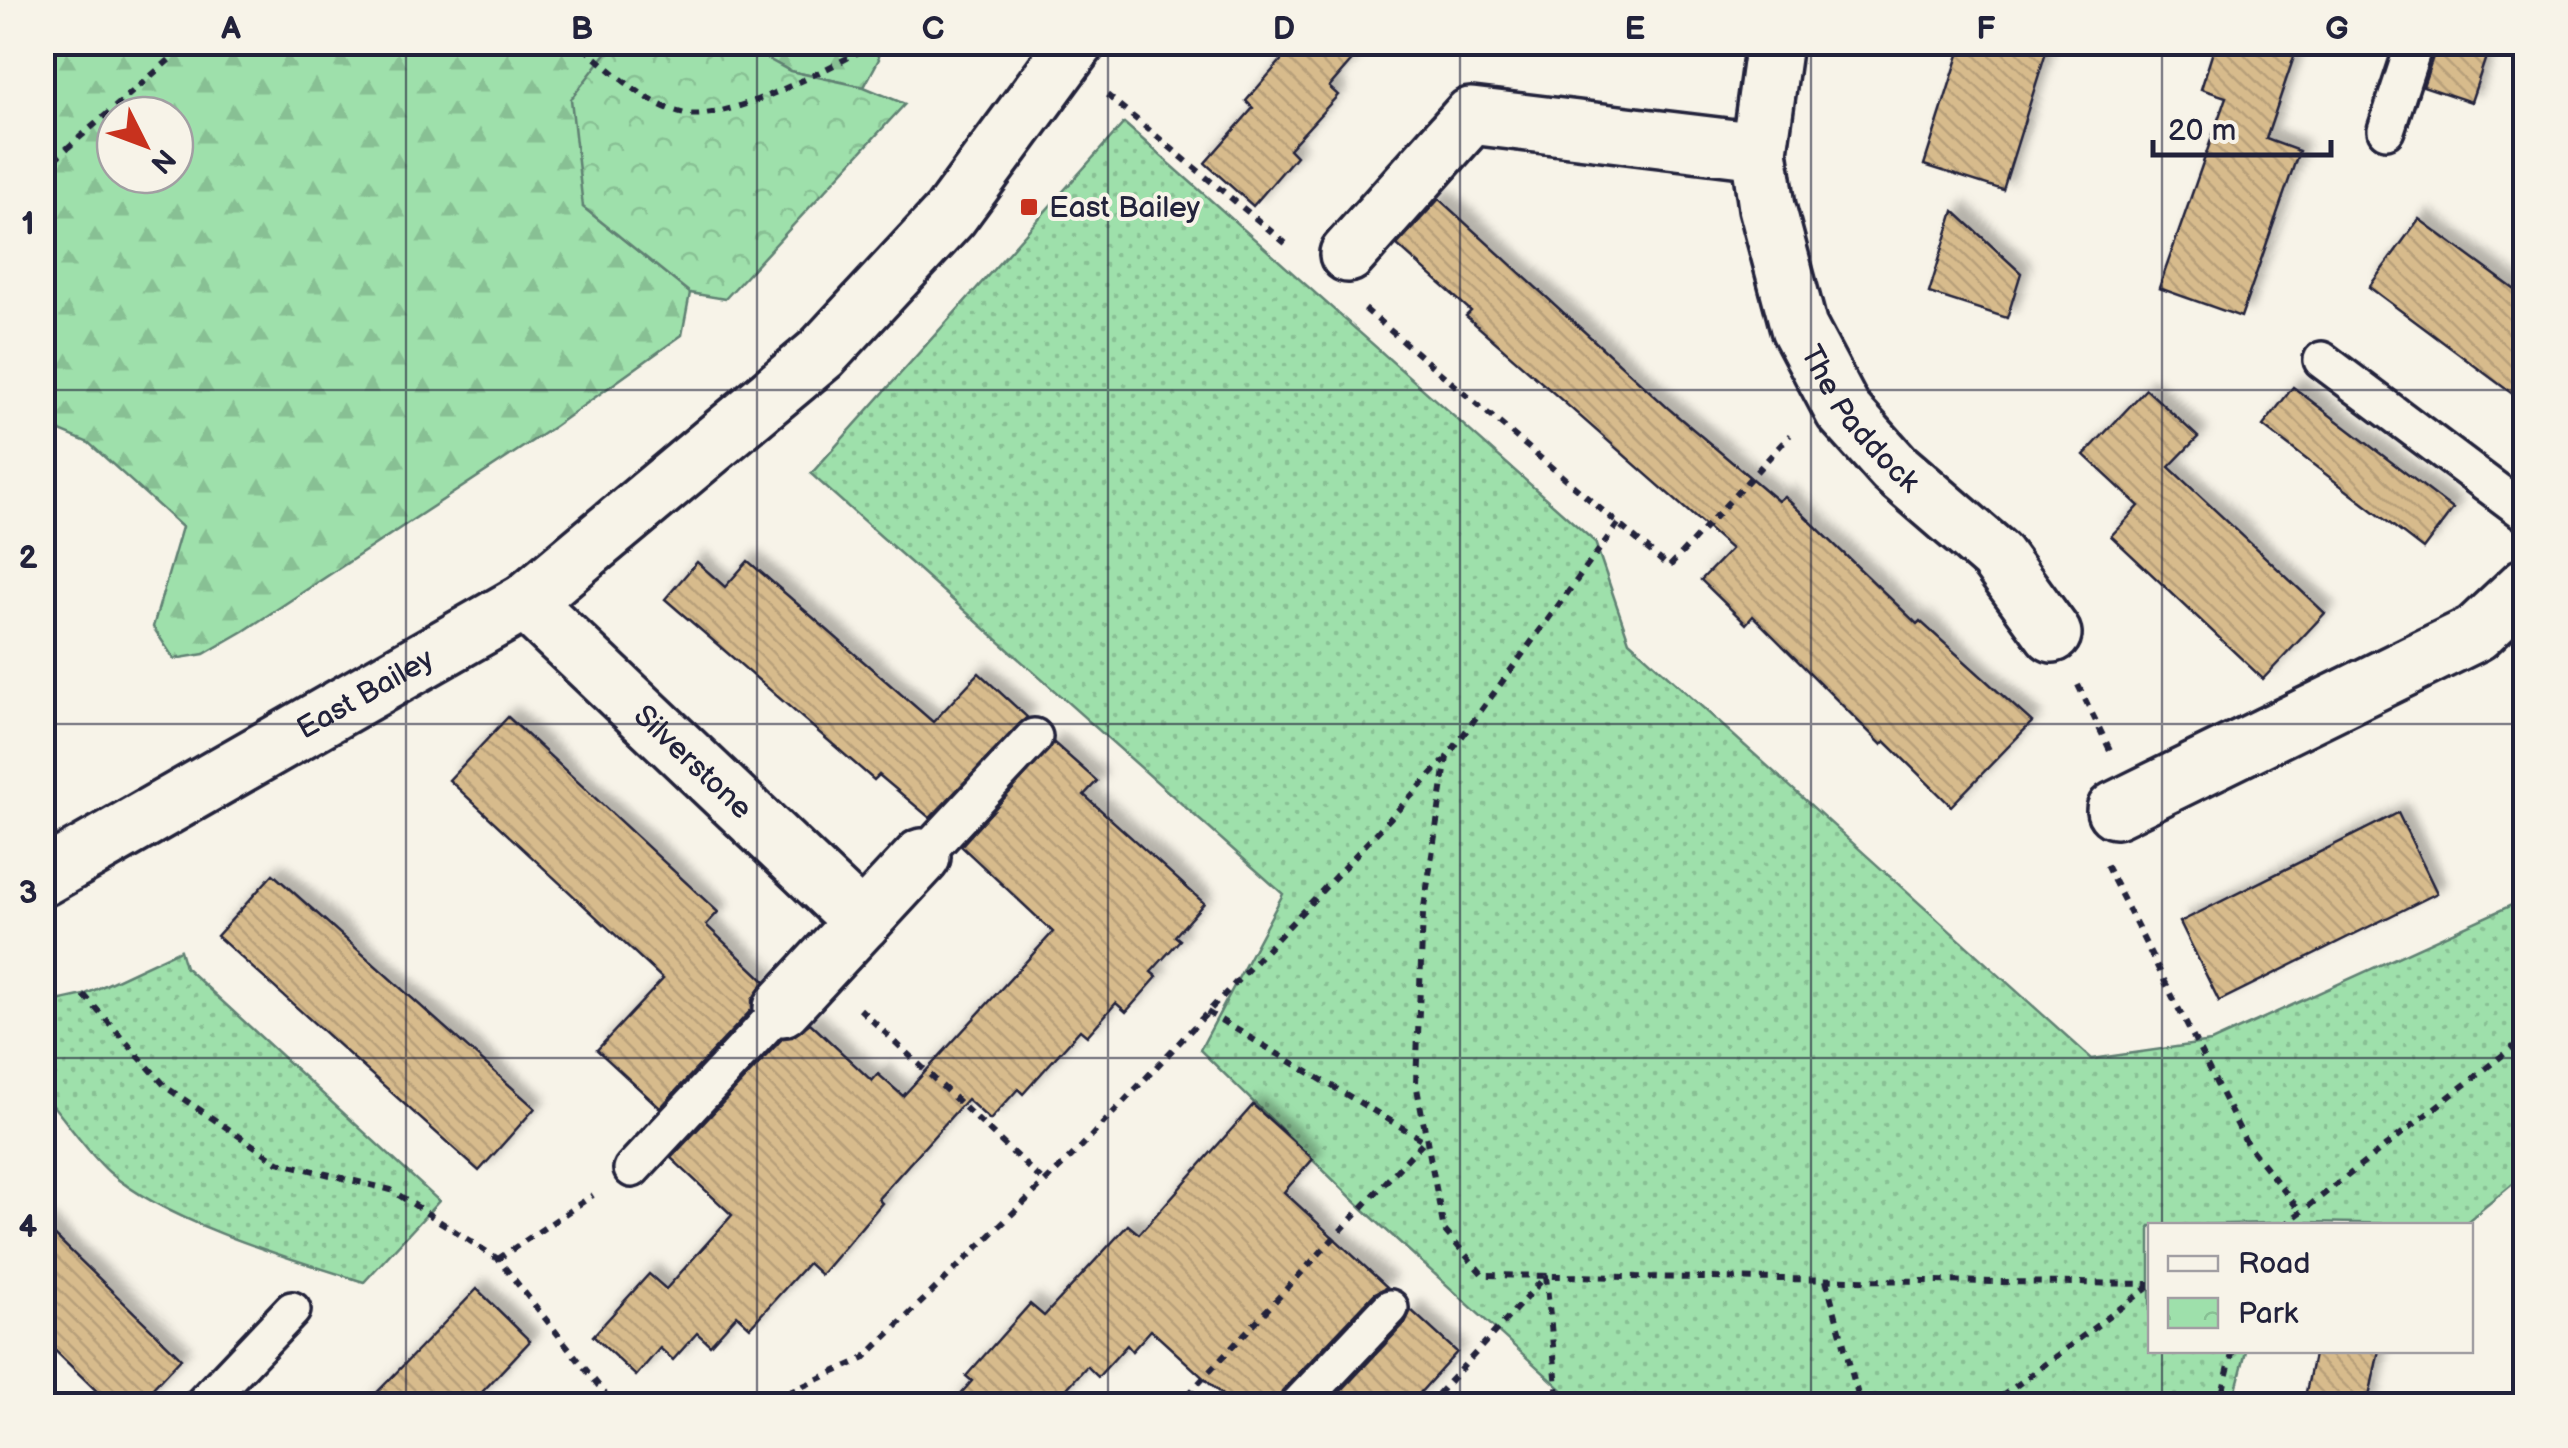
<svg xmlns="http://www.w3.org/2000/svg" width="2568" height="1448" viewBox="0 0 2568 1448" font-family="'Balsamiq Sans',sans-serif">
	<defs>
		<pattern id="grass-dots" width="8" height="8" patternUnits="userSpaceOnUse" patternTransform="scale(2.5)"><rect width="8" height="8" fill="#9ee0ab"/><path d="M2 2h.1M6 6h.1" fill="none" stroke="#88c094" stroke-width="1.8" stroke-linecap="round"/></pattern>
		<pattern id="forest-firs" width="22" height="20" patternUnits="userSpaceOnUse" patternTransform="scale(2.5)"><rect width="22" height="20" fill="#9ee0ab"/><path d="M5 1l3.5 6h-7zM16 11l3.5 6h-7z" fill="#88c094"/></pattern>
		<pattern id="park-crowns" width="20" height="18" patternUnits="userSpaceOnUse" patternTransform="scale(2.5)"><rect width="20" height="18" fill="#9ee0ab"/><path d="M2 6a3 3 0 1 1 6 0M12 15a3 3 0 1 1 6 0" fill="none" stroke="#88c094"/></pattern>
		<pattern id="building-back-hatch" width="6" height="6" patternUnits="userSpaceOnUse" patternTransform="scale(2.5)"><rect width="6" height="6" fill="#d7bb8c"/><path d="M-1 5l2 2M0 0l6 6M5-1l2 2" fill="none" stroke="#b8a07a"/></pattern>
		<filter id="shadow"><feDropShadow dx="9" dy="-9" stdDeviation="5" flood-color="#0004"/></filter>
	</defs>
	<rect width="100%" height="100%" fill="#f7f3e8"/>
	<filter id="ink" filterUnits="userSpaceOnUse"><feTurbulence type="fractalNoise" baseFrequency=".01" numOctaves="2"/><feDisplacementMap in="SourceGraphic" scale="20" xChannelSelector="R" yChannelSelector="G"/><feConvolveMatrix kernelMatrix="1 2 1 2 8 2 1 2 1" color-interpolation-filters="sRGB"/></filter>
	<g filter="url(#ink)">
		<g fill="url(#grass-dots)" stroke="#608173" stroke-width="2.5">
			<path d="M1124,123L1595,542L1629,641L2092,1059L2211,1042L2516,903L2526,913L2525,1174L2463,1225L2305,1222L2150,1226V1350L2246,1351L2232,1405H1579L1363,1209L1200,1050L1283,894L811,474Z"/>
			<path d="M180,950L185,967L439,1201L364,1282C291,1259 166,1222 109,1172C87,1152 68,1123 49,1101L43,1089V1004L84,995Z"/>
		</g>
		<g fill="url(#forest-firs)" stroke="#608173" stroke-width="2.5" fill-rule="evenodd">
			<path d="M42,43H628L607,52L583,207L690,293L682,335L555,426L244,631L204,654L174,659L153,627L182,527L89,443L43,424ZM115,115H175V175H115Z"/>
			<path d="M738,43H873L879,59L864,87L790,71Z"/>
		</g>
		<path fill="url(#park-crowns)" stroke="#608173" stroke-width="2.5" d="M737,42L790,71L864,87L905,104L725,299L690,293L583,207L571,99L607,52L628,43Z"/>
		<g fill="url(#building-back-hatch)" stroke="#22223b" stroke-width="2.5" filter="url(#shadow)">
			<path d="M1297,42H1368L1329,87L1338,95L1289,149L1296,156L1253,206L1205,163L1253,108L1246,101Z"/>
			<path d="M1963,42H2049L2003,190L1924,165Z"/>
			<path d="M2216,42H2299L2266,139L2299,151L2241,317L2159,288L2226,97L2201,89Z"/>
			<path d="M2438,42H2491L2471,102L2423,86Z"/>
			<path d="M1439,199L1668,408L1778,501L1784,496L1917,624L1920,621L2032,722L1951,806L1885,741L1882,745L1753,616L1746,624L1701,580L1731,549L1466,316L1471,311L1397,245Z"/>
			<path d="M1954,211L2021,273L2007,318L1929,293Z"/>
			<path d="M2419,219L2526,298V404L2369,287Z"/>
			<path d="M2293,387L2453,509L2423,549L2263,426Z"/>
			<path d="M2146,389L2198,437L2169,467L2325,613L2263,679L2111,536L2139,506L2084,455Z"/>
			<path d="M748,561L933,722L979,673L1027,717L930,818L879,775L874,780L665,599L697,562L725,587Z"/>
			<path d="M508,717L718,912L706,925L765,981L752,1000V1009L660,1108L597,1050L663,979L449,780Z"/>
			<path d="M1054,743L1097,781L1084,795L1204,903L1175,936L1180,940L1151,972L1157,977L1126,1012L1116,1003L1087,1036L1080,1030L1023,1094L1018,1089L990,1120L967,1099L878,1199L882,1203L821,1275L808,1263L750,1327L737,1315L710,1345L697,1333L673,1360L660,1348L636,1376L593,1336L649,1274L666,1289L732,1215L671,1158L783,1038L792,1037L810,1023L872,1081L878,1074L903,1096L1053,932L961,846Z"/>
			<path d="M2398,813L2437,893L2219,1001L2180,922Z"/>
			<path d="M273,874L535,1108L479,1171L217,936Z"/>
			<path d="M1253,1105L1313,1159L1284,1192L1387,1287L1375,1293L1282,1391L1276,1406H1234L1151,1330L1132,1351L1127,1345L1098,1377L1087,1366L1051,1406H950L972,1381L966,1376L1030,1304L1044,1316L1128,1225L1139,1234Z"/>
			<path d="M42,1223L181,1358L136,1406H112L42,1338Z"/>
			<path d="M477,1289L530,1341L469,1406H364Z"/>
			<path d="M1411,1310L1457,1352L1408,1406H1327L1405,1323Z"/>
			<path d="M2315,1350H2379L2367,1406H2303Z"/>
		</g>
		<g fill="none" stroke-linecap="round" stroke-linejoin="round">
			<defs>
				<g id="service">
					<path d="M2386,130L2415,42"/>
					<path d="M2322,360L2526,513"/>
					<path d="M922,857L1034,737"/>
					<path d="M632,1169L782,1008"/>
					<path d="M201,1406L292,1310"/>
					<path d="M1297,1406L1390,1308"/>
				</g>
				<g id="minor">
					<path id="s1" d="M1774,42L1759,151L1767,207L1799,328L1843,411L1894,468L1996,556L2053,634"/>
					<path d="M1348,254L1471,116L1759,151"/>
					<path id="s2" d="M525,602L862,922"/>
					<path d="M2115,810L2476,633L2526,586"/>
					<path d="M782,1008L922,857"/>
				</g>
				<g id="tertiary">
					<path id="s3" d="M42,878L525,602L821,354L950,215L1077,42"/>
				</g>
			</defs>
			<use href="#service" stroke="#22223b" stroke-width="42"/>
			<use href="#minor" stroke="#22223b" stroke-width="62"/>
			<use href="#tertiary" stroke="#22223b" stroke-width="62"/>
			<g stroke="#22223b" stroke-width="6" stroke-dasharray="8 8" stroke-linecap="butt">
				<path d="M584,48C613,71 644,103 681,113C727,125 835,64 878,42"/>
				<path d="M1107,95L1290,247"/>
				<path d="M42,170L190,42"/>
				<path d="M1365,309L1669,567L1790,435"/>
				<path d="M1618,524L1447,757L1423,914L1416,1083L1444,1230L1483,1275L2150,1284"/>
				<path d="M2078,685L2110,750"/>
				<path d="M2106,865L2247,1144L2300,1211"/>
				<path d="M84,995L167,1088L278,1162L391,1190L498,1259L610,1400L632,1406"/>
				<path d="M860,1009L1045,1183"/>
				<path d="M1207,1012L1423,1140"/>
				<path d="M2283,1226L2526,1037"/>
				<path d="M498,1259L593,1195"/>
				<path d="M1826,1280L1861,1406"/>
				<path d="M759,1406L863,1359L1081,1147L1445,760"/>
				<path d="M1194,1406L1185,1398L1423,1142"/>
				<path d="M1427,1406L1546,1276L1559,1406"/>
				<path d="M1989,1406L2150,1286"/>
				<path d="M2219,1406L2233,1350"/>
			</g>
			<use href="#service" stroke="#f7f3e8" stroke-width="35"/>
			<use href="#minor" stroke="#f7f3e8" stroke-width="55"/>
			<use href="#tertiary" stroke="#f7f3e8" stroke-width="55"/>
		</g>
	</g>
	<path fill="none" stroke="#22223b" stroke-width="2.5" stroke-opacity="0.55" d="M406,42V1406M757,42V1406M1108,42V1406M1460,42V1406M1811,42V1406M2162,42V1226M42,390H2526M42,724H2526M42,1058H2526M2162,1350V1406"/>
	<rect fill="#c8321e" stroke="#f7f3e8" stroke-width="4" x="1019" y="197" width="20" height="20" rx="5"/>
	<g text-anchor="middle" stroke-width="8" stroke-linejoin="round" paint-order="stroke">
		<g font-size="30" fill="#22223b" stroke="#f7f3e8" text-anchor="start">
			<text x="1049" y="217">East Bailey</text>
		</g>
		<g font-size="30" fill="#22223b" stroke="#f7f3e8">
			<text dy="10" stroke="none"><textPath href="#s1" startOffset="402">The Paddock</textPath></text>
			<text dy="10" stroke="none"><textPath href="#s3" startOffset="372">East Bailey</textPath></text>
			<text dy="10" stroke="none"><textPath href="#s2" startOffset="232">Silverstone</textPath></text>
		</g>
	</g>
	<rect width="2568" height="1448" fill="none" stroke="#f7f3e8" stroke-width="110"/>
	<rect x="2148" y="1223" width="325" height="130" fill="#f7f3e8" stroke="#a29fa3" stroke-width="2.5"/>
	<rect x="2168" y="1256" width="50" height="15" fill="#f7f3e8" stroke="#a29fa3" stroke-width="2.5"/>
	<text x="2238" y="1273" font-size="30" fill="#22223b">Road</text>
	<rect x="2168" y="1298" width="50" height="30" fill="url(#park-crowns)" stroke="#a29fa3" stroke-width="2.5"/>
	<text x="2238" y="1323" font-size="30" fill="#22223b">Park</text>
	<g transform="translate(145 145) rotate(132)"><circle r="48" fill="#f7f3e8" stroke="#a29fa3" stroke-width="2.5"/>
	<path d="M0-8L18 38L0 25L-18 38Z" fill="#c8321e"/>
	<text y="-15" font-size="28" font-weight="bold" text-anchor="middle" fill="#22223b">N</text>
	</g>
	<path d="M2153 140v15h178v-15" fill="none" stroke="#22223b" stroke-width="5"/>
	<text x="2168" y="140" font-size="30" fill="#22223b" stroke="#f7f3e8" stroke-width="8" paint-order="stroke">20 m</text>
	<rect x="55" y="55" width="2458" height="1338" fill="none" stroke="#22223b" stroke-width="4"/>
	<g font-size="32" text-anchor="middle" font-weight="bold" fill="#22223b">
		<text x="231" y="39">A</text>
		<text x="582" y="39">B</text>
		<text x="933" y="39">C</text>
		<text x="1284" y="39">D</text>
		<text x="1635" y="39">E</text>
		<text x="1986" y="39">F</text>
		<text x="2337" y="39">G</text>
		<text x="28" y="234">1</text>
		<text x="28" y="568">2</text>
		<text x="28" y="903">3</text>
		<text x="28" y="1237">4</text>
	</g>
</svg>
